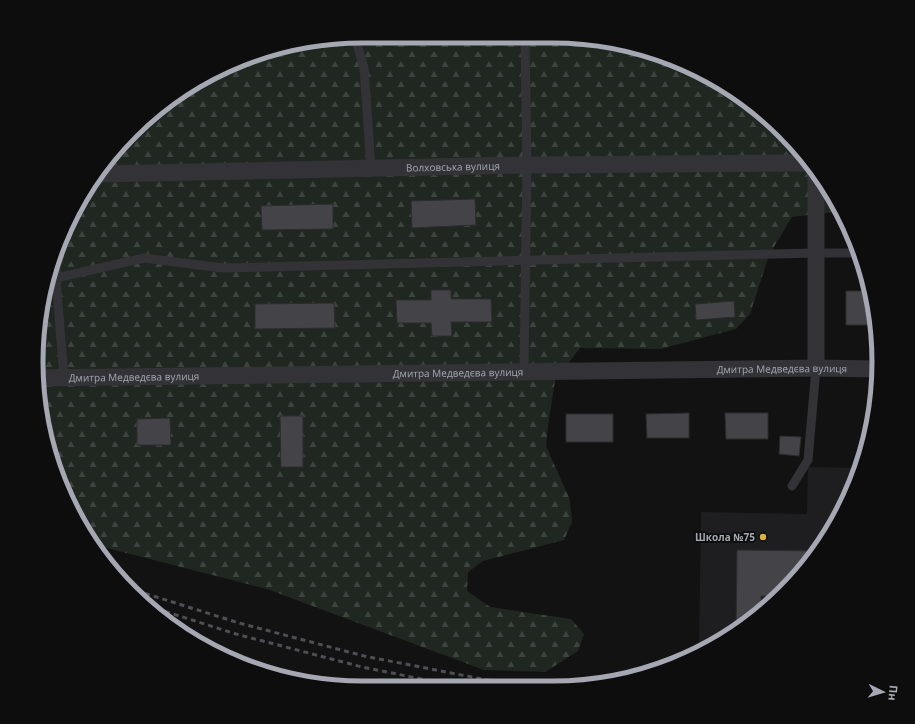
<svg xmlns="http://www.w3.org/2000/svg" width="915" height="724" viewBox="0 0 915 724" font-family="'Open Sans',sans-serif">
	<defs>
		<pattern id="forest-firs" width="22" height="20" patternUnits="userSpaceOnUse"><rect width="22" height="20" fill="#202721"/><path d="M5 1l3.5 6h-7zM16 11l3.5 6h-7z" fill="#3d443f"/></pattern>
	</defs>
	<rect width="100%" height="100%" fill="#121213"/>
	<path fill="#1e1e20" d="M808,467L860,468L845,506L812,560L768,607L716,644L699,652L701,512L807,514Z"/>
	<path fill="url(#forest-firs)" d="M362,36L574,37L658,53L716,80L768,117L835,199L841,211L792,217L769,255L750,314L736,329L660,349L580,348L555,381L548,426L546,446L570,500L572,522L564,540L483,561L468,572L467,591L490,607L571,619L584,634L578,651L545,672L484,670L267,589L95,545L80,525L47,447L36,362L47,278L80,199L131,132L199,80L277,47Z"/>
	<g fill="#444448" stroke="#2c2c2e">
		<path d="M475,199L476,225L412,228L411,201Z"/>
		<path d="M333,204V229L262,230L261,206Z"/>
		<path d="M431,290H451V299H491L492,322H451L452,336H432L431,323H397L396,300H431Z"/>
		<path d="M846,291H870L876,325H846Z"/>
		<path d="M734,301L735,317L696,320L695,304Z"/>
		<path d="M334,303L335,328L255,329V304Z"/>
		<path d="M689,413V438H647L646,414Z"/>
		<path d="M725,413H768V439H726Z"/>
		<rect x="566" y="414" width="47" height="28"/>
		<path d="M280,416H303V467H281Z"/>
		<path d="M170,418L171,445H137V419Z"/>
		<path d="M780,436L801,437L799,456L779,454Z"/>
		<path d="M737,550L817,551L812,560L778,596H761V612L736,630Z"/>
	</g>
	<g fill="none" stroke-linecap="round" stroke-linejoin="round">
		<g stroke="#333337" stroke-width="9">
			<path d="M355,37L364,68L371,168"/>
			<path d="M56,257V278L64,378"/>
			<path d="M47,278H56L144,258L223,268L815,253H860"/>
			<path d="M524,372L527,165L525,37"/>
			<path d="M792,486L808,460L816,368"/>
		</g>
		<g stroke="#333337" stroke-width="17">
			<path id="s1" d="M99,174L527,165L806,163"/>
			<path d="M816,175V368"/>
			<path id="s2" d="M38,378L816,368L878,369"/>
		</g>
		<g stroke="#4e4f54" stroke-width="3" stroke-dasharray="5 4" stroke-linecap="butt">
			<path d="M128,588L239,623L364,656L518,686"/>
			<path d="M148,606L236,634L362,667L451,685"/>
		</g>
	</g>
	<circle fill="#dab043" stroke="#0d0d0e" stroke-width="1.5" cx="763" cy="537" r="4"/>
	<g text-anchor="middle" stroke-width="3.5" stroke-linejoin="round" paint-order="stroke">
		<g font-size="10" fill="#a5a8b2" stroke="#0d0d0e">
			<text dy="4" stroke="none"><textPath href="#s1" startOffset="354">Волховська вулиця</textPath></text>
			<text dy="4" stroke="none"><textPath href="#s2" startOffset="744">Дмитра Медведєва вулиця</textPath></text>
			<text dy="4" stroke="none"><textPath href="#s2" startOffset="420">Дмитра Медведєва вулиця</textPath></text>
			<text dy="4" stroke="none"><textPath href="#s2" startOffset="96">Дмитра Медведєва вулиця</textPath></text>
		</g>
		<g font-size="10" font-weight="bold" fill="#a5a8b2" stroke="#0d0d0e" text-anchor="end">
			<text x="755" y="541">Школа №75</text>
		</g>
	</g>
	<path d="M0 0H915V724H0ZM362 43H553A319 319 0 0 1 872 362V362A319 319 0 0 1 553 681H362A319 319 0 0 1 43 362V362A319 319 0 0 1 362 43Z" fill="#0d0d0e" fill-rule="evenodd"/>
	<path fill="none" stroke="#a5a8b2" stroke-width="5" d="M362 43H553A319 319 0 0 1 872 362V362A319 319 0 0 1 553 681H362A319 319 0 0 1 43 362V362A319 319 0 0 1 362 43Z"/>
	<g transform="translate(883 692) rotate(95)" stroke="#0d0d0e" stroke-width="3" paint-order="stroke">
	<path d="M0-3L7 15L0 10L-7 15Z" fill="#a5a8b2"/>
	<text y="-6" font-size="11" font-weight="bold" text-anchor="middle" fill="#a5a8b2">Пн</text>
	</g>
</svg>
